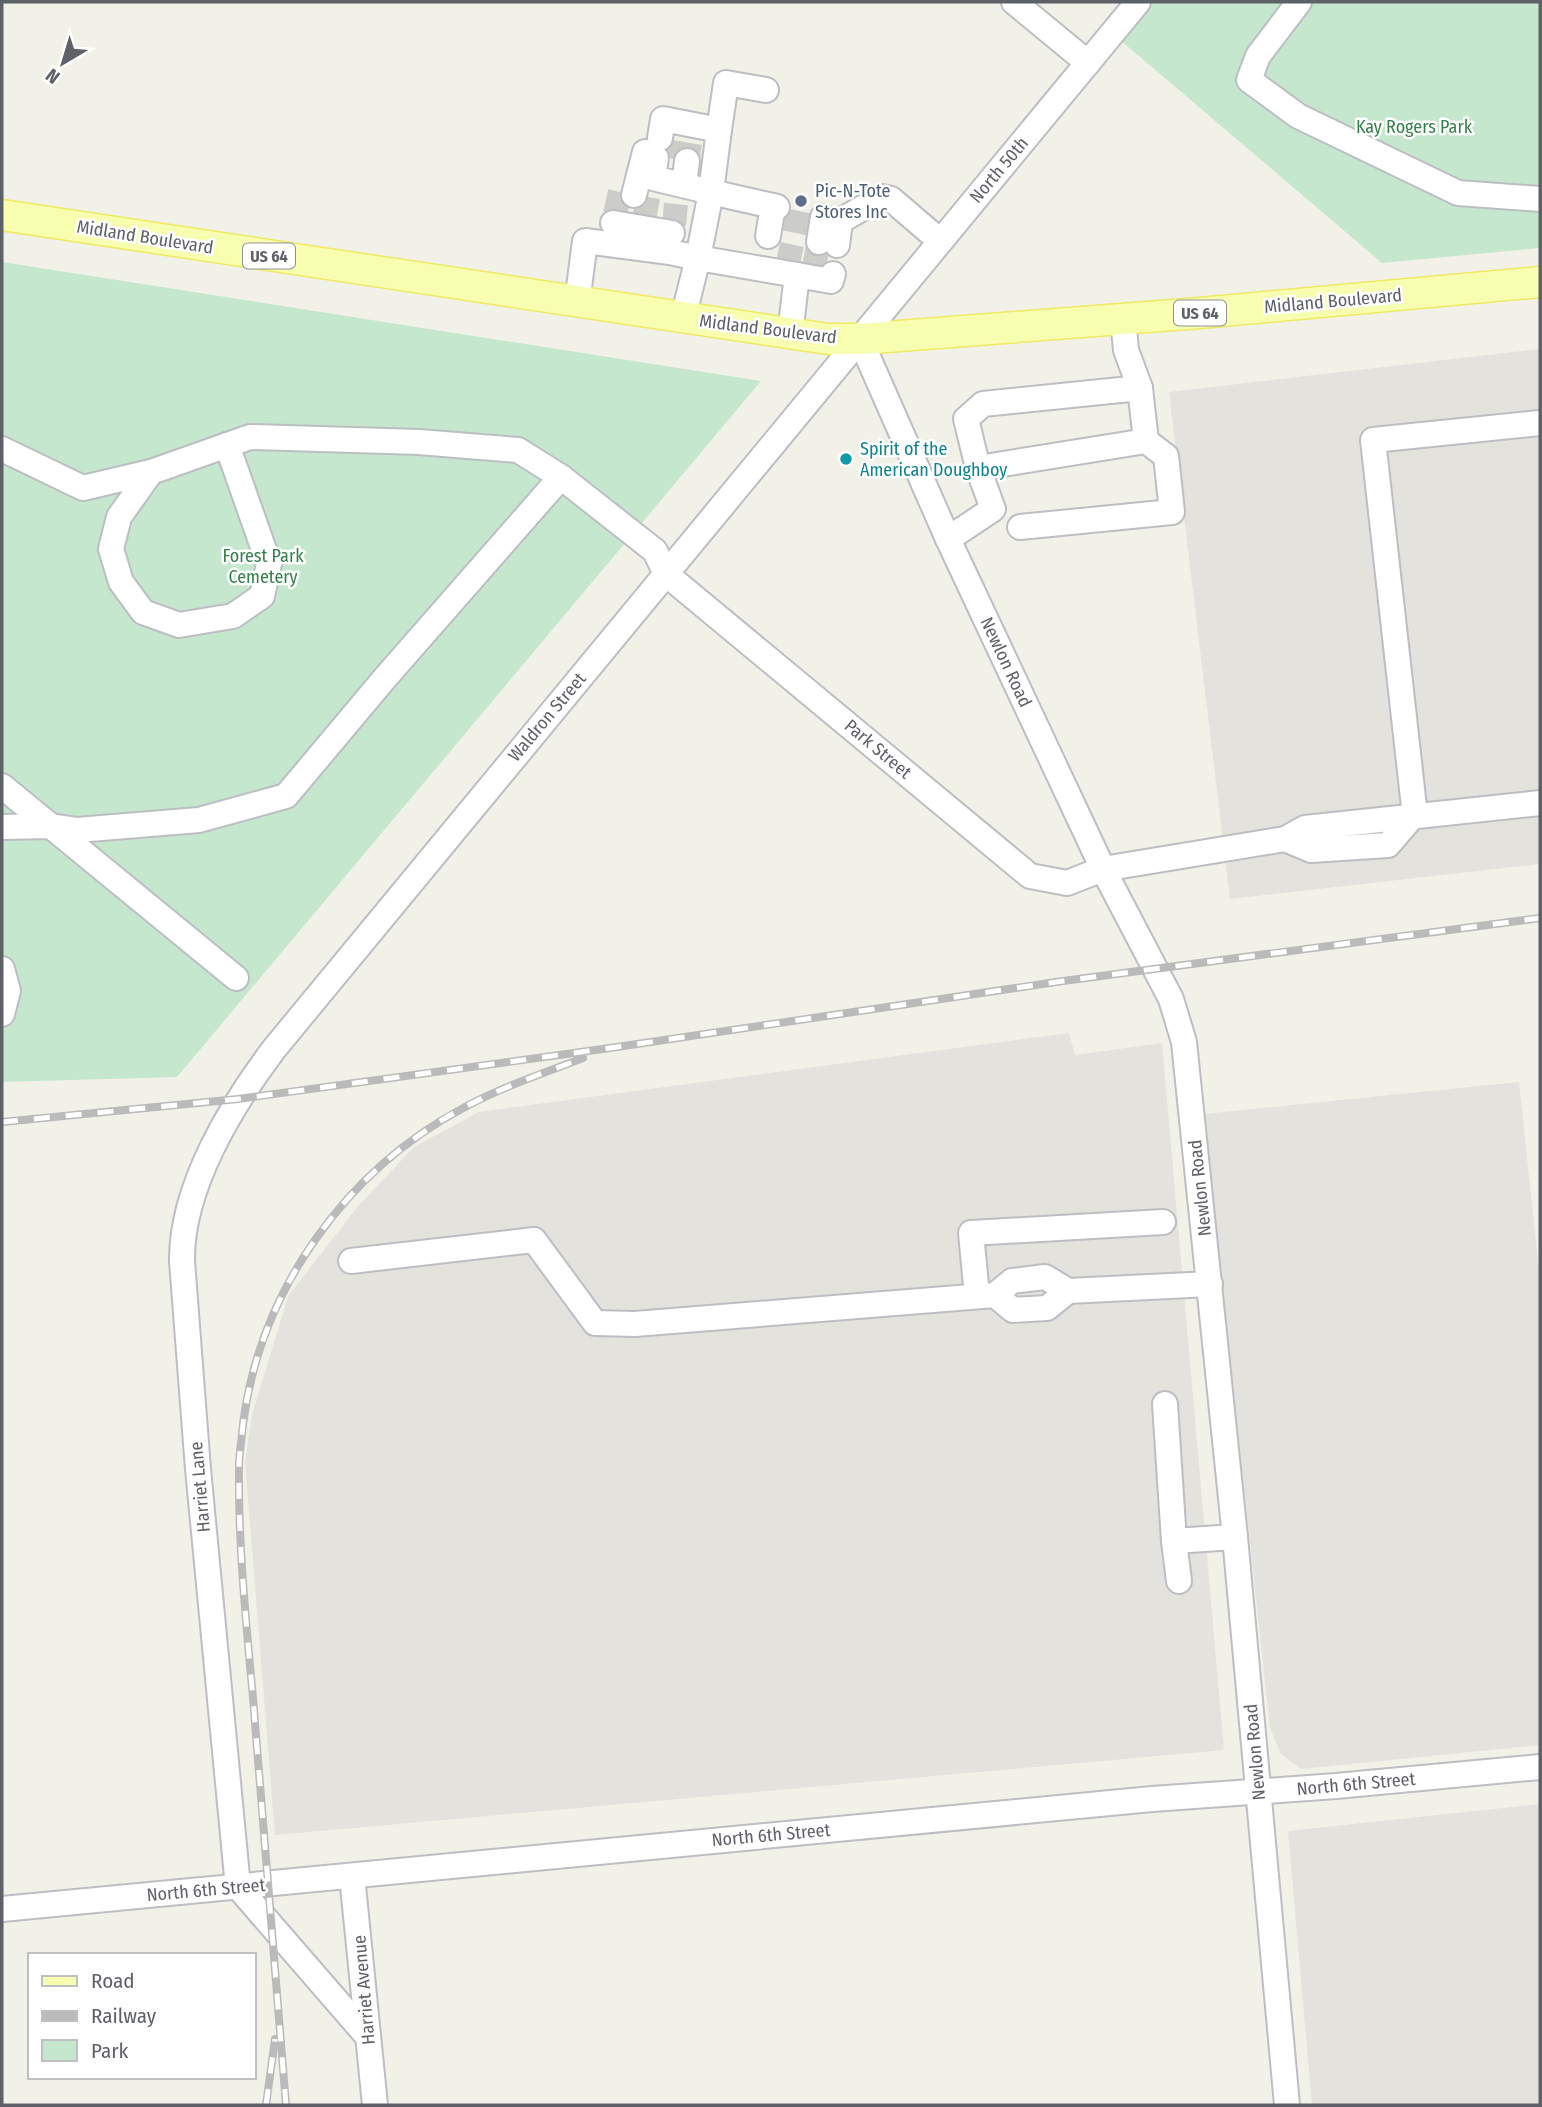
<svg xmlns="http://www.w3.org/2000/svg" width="1542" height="2107" viewBox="0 0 1542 2107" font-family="'Fira Sans Condensed',sans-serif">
	<rect width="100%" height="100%" fill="#f1f1e8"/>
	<g fill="#e3e2dc">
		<path d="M1540,349V864L1230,899L1169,392Z"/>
		<path d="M1069,1033L1075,1055L1162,1043L1224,1750L275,1835L245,1461L252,1415L288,1296L359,1205L414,1147L479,1112Z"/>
		<path d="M1519,1082L1540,1280V1745L1301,1769L1281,1754L1270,1728L1204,1114Z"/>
		<path d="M1540,1804V2105H1312L1288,1831Z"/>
	</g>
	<g fill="#c5e7cd">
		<path d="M1150,2H1540V248L1382,263L1119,39Z"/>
		<path d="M2,262L761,381L177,1077L2,1082Z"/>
	</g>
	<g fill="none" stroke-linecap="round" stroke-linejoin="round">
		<g stroke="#cccdc8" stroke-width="24" stroke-dasharray="24 12" stroke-linecap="butt">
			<path d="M669,158L673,140"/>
			<path d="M687,161L690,143"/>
			<path d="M615,214L620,192"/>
			<path d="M644,220L648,197"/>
			<path d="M674,225L676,204"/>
			<path d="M787,268L799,211"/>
			<path d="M813,271L819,242"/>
		</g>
		<defs>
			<g id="minor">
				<path d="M1014,2L1088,63"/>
				<path d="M1299,2L1258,56L1249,80L1298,116L1458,193L1540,199"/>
				<path d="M719,130L726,83L766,90"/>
				<path d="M656,158L653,178L711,192L719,130L663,119L660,138"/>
				<path d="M684,184L687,161"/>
				<path d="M634,195L645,152"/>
				<path d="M613,223L672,233"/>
				<path d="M768,236L773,206"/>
				<path d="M819,242L823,217"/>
				<path d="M837,245L840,221L882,197L891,199L940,241"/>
				<path d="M797,275L831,281L833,274"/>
				<path d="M577,303L585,241L670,252L698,258L711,192L777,207"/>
				<path d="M683,318L698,258L797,275L790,334"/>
				<path d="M1123,319L1126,350L1140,388"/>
				<path d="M860,339L948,539L1103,869L1171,999L1184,1042L1235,1537L1287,2105"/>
				<path d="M2,449L83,488L151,472L250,437L419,442L518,450L561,477L655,551L666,574L1030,876L1067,883L1103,869L1285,839L1305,828L1540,803"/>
				<path d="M151,472L119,517L111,549L121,582L143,612L179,625L233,616L262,596L269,564L227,445"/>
				<path d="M1020,527L1172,512L1166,456L1146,441"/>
				<path d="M948,539L993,509L978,468L966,419L983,404L1140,388L1146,441L978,468"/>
				<path d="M2,786L236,978"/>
				<path d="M1415,816L1373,440L1540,423"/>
				<path d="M2,827L51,826L77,830L199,820L286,796L385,678L561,477"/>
				<path d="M1285,839L1311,850L1388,845L1413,816"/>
				<path d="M2,969L8,991L2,1014"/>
				<path d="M351,1261L534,1240L595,1323L635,1324L995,1295L1012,1281L1045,1277L1068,1291L1210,1284"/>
				<path d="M995,1295L1013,1310L1047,1308L1068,1291"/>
				<path d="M977,1296L971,1233L1163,1222"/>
				<path d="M1165,1404L1174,1541L1235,1537"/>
				<path d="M1174,1541L1179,1581"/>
				<path d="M352,1876L375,2105"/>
				<path d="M2,1909L1152,1799L1336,1786L1540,1767"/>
				<path d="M368,2037L238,1887L198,1469L182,1261C181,1188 231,1106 274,1049L1138,2"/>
			</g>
			<path id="major" d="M2,215L828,339H860L1200,313L1540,282"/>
		</defs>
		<use href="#minor" stroke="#bcbec3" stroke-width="28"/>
		<use href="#major" stroke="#f0e962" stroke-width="33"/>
		<use href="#minor" stroke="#fff" stroke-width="24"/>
		<use href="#major" stroke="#f8feb0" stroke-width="30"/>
		<defs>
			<g id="rail">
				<path d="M2,1122L238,1099L610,1048L1063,981L1540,918"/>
				<path d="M266,2105L275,2039"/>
				<path d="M286,2105C275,1970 264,1834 253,1698C246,1621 238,1544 239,1467C239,1453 242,1438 243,1424C260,1290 346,1170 465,1107C502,1087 544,1073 583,1058"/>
			</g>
		</defs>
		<use href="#rail" stroke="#bababb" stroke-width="8"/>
		<use href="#rail" stroke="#fff" stroke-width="5" stroke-dasharray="16" stroke-linecap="butt"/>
	</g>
	<circle fill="#5c6f8a" stroke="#fff" stroke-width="2.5" cx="801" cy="201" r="7"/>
	<circle fill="#0f9aa8" stroke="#fff" stroke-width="2.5" cx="846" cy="459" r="7"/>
	<g text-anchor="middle" stroke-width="5" stroke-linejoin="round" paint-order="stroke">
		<g fill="#fff" stroke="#8f9095" stroke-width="2">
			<rect x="243" y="243.5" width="52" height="25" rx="5"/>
			<rect x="1174" y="300.5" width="52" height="25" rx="5"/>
		</g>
		<g font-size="16" font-weight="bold" fill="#5f6168">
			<text x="269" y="262">US 64</text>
			<text x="1200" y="319">US 64</text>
		</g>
		<g font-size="18" fill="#35814b" stroke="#fff">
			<text x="1414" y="133">Kay Rogers Park</text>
			<text x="263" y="562">Forest Park<tspan x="263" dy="21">Cemetery</tspan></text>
		</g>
		<g font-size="18" fill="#5f6168" stroke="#fff">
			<text transform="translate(999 170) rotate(-50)" y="6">North 50th</text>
			<text transform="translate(145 237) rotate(9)" y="6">Midland Boulevard</text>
			<text transform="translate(1333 301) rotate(-5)" y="6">Midland Boulevard</text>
			<text transform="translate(768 329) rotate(7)" y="6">Midland Boulevard</text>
			<text transform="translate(1006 662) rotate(65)" y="6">Newlon Road</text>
			<text transform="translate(547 717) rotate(-50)" y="6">Waldron Street</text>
			<text transform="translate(878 749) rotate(40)" y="6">Park Street</text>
			<text transform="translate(1200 1188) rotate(-96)" y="6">Newlon Road</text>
			<text transform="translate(200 1487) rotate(-95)" y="6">Harriet Lane</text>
			<text transform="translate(1255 1752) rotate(-95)" y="6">Newlon Road</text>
			<text transform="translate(1356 1784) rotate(-5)" y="6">North 6th Street</text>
			<text transform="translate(771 1835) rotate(-5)" y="6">North 6th Street</text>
			<text transform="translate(206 1890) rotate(-5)" y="6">North 6th Street</text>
			<text transform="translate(364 1990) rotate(-95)" y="6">Harriet Avenue</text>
		</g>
		<g font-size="18" fill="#4e5e75" stroke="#fff" text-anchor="start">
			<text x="815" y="197">Pic-N-Tote<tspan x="815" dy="21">Stores Inc</tspan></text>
		</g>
		<g font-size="18" fill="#0d838f" stroke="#fff" text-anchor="start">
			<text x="860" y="455">Spirit of the<tspan x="860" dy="21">American Doughboy</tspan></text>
		</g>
	</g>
	<rect width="1542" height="2107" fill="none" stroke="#5f6168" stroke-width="7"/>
	<rect x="28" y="1953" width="228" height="126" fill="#ffffff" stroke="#bfc0c3" stroke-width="2"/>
	<rect x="42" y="1976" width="35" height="10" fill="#f8feb0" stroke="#bfc0c3" stroke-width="2"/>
	<text x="91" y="1988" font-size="21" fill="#5f6168">Road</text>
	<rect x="42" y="2011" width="35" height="10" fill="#bababb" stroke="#bfc0c3" stroke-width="2"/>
	<text x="91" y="2023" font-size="21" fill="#5f6168">Railway</text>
	<rect x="42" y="2040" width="35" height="21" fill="#c5e7cd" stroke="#bfc0c3" stroke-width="2"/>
	<text x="91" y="2058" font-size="21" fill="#5f6168">Park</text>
	<g transform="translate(63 63) rotate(218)" stroke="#ffffff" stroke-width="5" paint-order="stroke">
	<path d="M0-5L12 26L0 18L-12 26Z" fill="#5f6168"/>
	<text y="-10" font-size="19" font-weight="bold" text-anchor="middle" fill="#5f6168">N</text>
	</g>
</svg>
